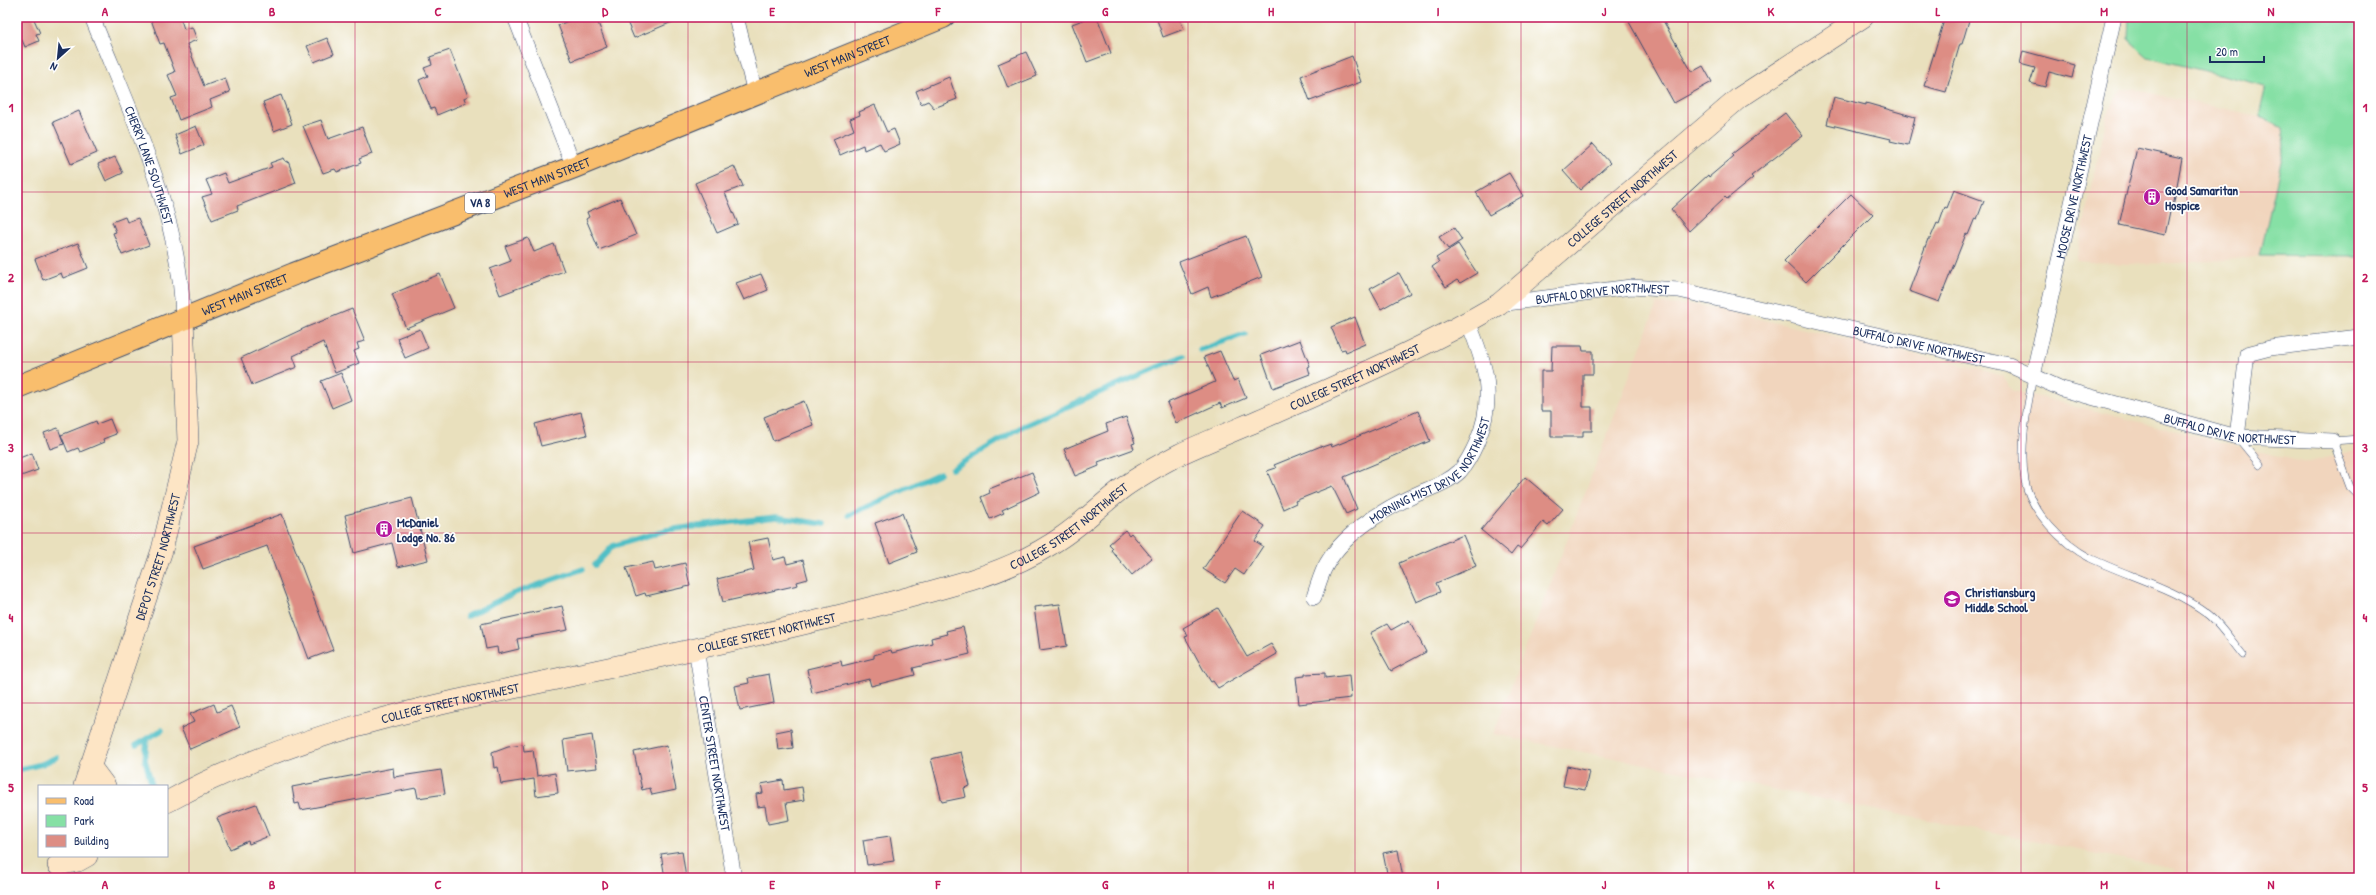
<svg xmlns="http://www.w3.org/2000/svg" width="2376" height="895" viewBox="0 0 2376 895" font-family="'Patrick Hand',sans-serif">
	<rect width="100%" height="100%" fill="#fff"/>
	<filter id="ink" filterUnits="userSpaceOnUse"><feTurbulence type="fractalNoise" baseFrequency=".025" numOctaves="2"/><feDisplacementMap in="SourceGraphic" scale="8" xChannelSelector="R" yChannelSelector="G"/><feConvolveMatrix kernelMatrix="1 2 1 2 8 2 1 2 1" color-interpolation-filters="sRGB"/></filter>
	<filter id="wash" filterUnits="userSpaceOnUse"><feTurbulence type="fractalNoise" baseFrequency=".012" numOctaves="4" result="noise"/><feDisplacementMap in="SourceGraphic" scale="16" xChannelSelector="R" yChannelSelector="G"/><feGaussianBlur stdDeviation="0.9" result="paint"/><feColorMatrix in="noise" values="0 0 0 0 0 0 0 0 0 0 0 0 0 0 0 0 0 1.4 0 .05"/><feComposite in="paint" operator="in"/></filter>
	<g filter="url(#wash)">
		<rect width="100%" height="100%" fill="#e9e0bd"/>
		<g fill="#f1d5bd">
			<path d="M2131,89L2259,116L2271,121L2283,129L2285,145L2260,255L2228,260L2181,263L2128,264L2076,261L2107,116L2117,96L2123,90Z"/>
			<path d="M1657,304L1699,305L1982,370L2003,376L2011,390L2306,463L2359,449V878H2172L2174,869L1493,734Z"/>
		</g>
		<path fill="#86e0a5" stroke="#508882" d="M2129,17H2359V256L2260,255L2285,145L2283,129L2271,121L2259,116L2266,86L2148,57L2128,39Z"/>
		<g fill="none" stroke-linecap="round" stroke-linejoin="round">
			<g stroke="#51bfc6" stroke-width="5.5">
				<path d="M1200,350L1245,334"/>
				<path d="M952,469L1023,426L1183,356"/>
				<path d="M849,515L940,473"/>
				<path d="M595,565L613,546L666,530L776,517L824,524"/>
				<path d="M467,616L512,594L583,569"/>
				<path d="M147,739L145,760L152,786"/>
				<path d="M136,745L162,730"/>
				<path d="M17,770L42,764L57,757"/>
			</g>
		</g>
		<g id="blocks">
			<g fill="#dd8d84">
				<path d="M17,17H33L40,33L36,34L39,41L25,47L22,40L17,42Z"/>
				<path d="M150,17H180L184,29L192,27L197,40L187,44L204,86L225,78L230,92L210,100L212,107L179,120L171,98L177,96L168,75L175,72L164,43L160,44Z"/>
				<path d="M579,17H596L607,47L572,61L558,25Z"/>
				<path d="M625,17H684L634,38Z"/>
				<path d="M1091,17H1097L1111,53L1087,62L1072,24Z"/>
				<path d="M1156,17H1179L1184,29L1163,37Z"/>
				<path d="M1638,17H1661L1692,72L1703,66L1712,82L1674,103L1629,22Z"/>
				<path d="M1945,17H1970L1962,44H1960L1946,92L1924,86Z"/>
				<path d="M327,38L334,54L314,62L307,46Z"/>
				<path d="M450,50L468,96L464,98L466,103L437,115L434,108L431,109L419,80L428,76L424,68L432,65L430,57Z"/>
				<path d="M2023,51L2075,65L2072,78L2049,72L2045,87L2030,83L2035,68L2020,64Z"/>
				<path d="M1026,52L1037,76L1008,88L998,64Z"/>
				<path d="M1352,56L1361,82L1310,101L1301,76Z"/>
				<path d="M949,77L957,99L934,108L928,101L921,104L916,91Z"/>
				<path d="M281,95L292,124L274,131L263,102Z"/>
				<path d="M1834,97L1866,105V103L1915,117L1908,145L1890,141L1891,139L1827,124Z"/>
				<path d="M875,105L887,132L894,129L900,144L884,151L880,143L864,150L863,145L840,155L833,139L854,130L850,119L860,115L859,112Z"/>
				<path d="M79,111L97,153L71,164L53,122Z"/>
				<path d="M1785,113L1803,136L1751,176L1753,178L1727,199L1725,197L1689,231L1671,209L1708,175L1709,177L1734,156L1732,154Z"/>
				<path d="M321,120L328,139L362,127L372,154L359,159L361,163L337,172L335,169L323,173L303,126Z"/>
				<path d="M196,126L204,145L182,154L175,135Z"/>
				<path d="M1593,144L1610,163L1580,190L1563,171Z"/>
				<path d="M2137,148L2182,158L2174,202L2172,211H2170L2165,235L2119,225Z"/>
				<path d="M115,157L123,173L106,181L98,164Z"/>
				<path d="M284,158L286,162L288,161L296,183L237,206L238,210L212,220L202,197L212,194L206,180L224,173L228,183L272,167L270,163Z"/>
				<path d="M734,166L743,186L725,193L738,224L717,233L695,183Z"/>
				<path d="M1509,173L1523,196L1489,215L1476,192Z"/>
				<path d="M1954,190L1984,201L1977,219L1975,218L1968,235L1966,234L1939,302L1909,291L1928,239H1930L1937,223L1939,224L1945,207L1947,208Z"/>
				<path d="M1851,194L1873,215L1806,282L1784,261Z"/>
				<path d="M620,198L636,235L599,250L586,219L589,217L587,212Z"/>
				<path d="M125,217L127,222L138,218L149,245L122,255L113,233L116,232L112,222Z"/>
				<path d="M1454,228L1462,240L1448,249L1439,237Z"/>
				<path d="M1246,236L1262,277L1211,297L1208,287L1192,294L1179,262Z"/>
				<path d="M528,238L534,252L554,244L564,271L500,295L490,269L511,261L505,246Z"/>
				<path d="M78,243L88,268L63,278L61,273L43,280L35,259Z"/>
				<path d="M1458,244L1477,273L1460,283L1457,280L1446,287L1432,267L1439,262L1436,258Z"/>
				<path d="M1399,273L1410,293L1381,309L1370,289Z"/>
				<path d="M440,274L454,308L406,328L392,294Z"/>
				<path d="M761,274L768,290L744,300L736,283Z"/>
				<path d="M352,309L365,341L357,343L359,349L354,351L359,363L335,373L323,342L293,356L297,367L252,385L241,358L307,327Z"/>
				<path d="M1355,317L1365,344L1346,352L1345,349L1341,350L1331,327Z"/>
				<path d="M420,329L428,348L405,358L397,338Z"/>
				<path d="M1300,340L1310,366L1308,367L1310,374L1273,388L1261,355Z"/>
				<path d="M1552,346H1582L1583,351H1593V374H1583V407H1592V431H1583V437H1551V411H1541V371H1551Z"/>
				<path d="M1220,351L1233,381L1238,379L1246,398L1222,408L1220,403L1176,423L1167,403L1215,382L1204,357Z"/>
				<path d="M341,373L351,400L332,408L321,381Z"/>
				<path d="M804,401L813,425L773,441L764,417Z"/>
				<path d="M1418,411L1430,441L1344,477L1357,509L1346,514L1332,486L1295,501L1296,503L1283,509L1267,471L1276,468L1274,465L1321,446L1322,447L1331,444L1332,447L1359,436Z"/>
				<path d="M581,412L587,435L541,446L535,424Z"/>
				<path d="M1126,417L1135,443L1132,444L1134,449L1098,462L1099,466L1075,476L1064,449L1108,431L1106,424Z"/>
				<path d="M110,419L116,434L103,439L104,442L80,452L78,448L68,452L61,435L96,421L97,424Z"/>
				<path d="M58,428L64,444L50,449L44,433Z"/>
				<path d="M32,453L38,470L21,476L20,473L17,475V459Z"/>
				<path d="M1032,472L1040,492L1002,510L1004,513L990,519L981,497L990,493L989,489Z"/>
				<path d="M1525,477L1563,509L1548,526L1543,522L1520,549L1517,547L1511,555L1481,530Z"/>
				<path d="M412,498L428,560L398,567L392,543L354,553L345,515Z"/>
				<path d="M1242,511L1265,526L1255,541L1263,546L1244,575L1235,569L1225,583L1203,569Z"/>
				<path d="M902,513L917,552L889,563L875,523Z"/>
				<path d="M282,514L333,650L309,659L267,546L203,569L194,546Z"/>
				<path d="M1125,530L1129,535L1131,533L1152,558L1132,575L1111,550L1113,548L1109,544Z"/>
				<path d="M1463,535L1476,566L1436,583L1440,592L1416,602L1399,563Z"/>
				<path d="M768,538L773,560L785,557L787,564L803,560L808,579L797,582L798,585L723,602L717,579L754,570L748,542Z"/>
				<path d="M653,562L655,570L685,563L690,586L646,596L645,593L636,596L626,568Z"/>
				<path d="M1060,604L1067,646L1040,650L1034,607Z"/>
				<path d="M562,606L568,630L517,639L519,649L498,654L497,647L486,649L481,624Z"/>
				<path d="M1218,608L1247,657L1271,644L1277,654L1218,688L1213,681L1211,682L1203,669L1185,637L1188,636L1183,628Z"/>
				<path d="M1409,620L1426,652L1391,671L1370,633L1387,624L1391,630Z"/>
				<path d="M963,627L970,654L913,668L915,675L871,686L869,679L812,693L807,669L841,661L842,666L874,658V655L891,650L892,653L932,643L931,638L947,634L946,631Z"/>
				<path d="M1325,673V678L1349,675L1351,698L1299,704L1296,677L1305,676V674Z"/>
				<path d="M769,674L774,703L740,710L735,686L749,683L748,678Z"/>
				<path d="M214,704L217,712L231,706L240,727L190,749L181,728L194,722L190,714Z"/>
				<path d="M791,729L793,748L778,750L776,732Z"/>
				<path d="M592,735L597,768L567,771L563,740Z"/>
				<path d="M523,744L524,751L533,750L537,776L555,773L558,793L536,796L534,779L501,784L498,767L494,768L492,752L508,746Z"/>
				<path d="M667,745L676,790L652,795L650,788L642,790L634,752Z"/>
				<path d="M961,752L970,786L964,788L966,797L942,802L931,759Z"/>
				<path d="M1567,766L1589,771L1585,790L1563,786Z"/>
				<path d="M393,768L394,777L441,770L445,794L418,798L416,788L301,810L299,803L295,804L292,787Z"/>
				<path d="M783,780L784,790L802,787L804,800L786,803L789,820L768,824L765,806L758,807L756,794L763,793L761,784Z"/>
				<path d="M256,804L269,836L249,844L248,841L230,849L217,818Z"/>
				<path d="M890,836L894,861L867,865L863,840Z"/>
				<path d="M1398,850L1403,878H1388L1383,853Z"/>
				<path d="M682,851L686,878H665L661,854Z"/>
			</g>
		</g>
	</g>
	<g filter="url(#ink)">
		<use href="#blocks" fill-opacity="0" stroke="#3a4a6c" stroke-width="1"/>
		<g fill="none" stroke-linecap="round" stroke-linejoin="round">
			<defs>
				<g id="lane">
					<path d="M2033,376C2027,410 2019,447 2025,481C2031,512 2063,544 2090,558C2129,577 2173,587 2208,614C2221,624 2232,642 2243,655"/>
					<path d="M2238,438L2260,465"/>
					<path d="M2359,439L2333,441L2350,487L2359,496"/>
				</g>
				<g id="street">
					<path id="s1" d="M92,17C130,112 181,215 183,319"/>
					<path d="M515,17L574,167"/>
					<path d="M736,17L755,93"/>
					<path id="s2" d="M1499,304L1631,287L1679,290L2009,365L2062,389L2237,437L2333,441"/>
					<path id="s3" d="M2033,376L2114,17"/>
					<path d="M2237,437L2247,354L2270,348L2359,337"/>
					<path id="s4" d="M1314,597C1317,588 1320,578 1324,569C1340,536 1382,510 1415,495C1430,488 1448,483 1460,471C1467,463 1473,451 1477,442C1496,397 1486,365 1468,322"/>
					<path id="s5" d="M696,649L734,878"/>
				</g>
				<g id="secondary">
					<path d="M90,766L105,786"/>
					<path id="s6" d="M84,786L162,550L188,441L183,319"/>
					<path id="s7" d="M167,802C297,730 442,703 585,673C715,645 844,617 971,580C1003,570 1035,556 1062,537C1084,522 1103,503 1124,487C1141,475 1161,464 1180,454C1206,442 1233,431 1259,420C1340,384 1423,349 1499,304L1739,98L1863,17"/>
					<path d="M58,865L78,861L87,856"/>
				</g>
				<g id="primary">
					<path id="s8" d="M17,387L294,274L574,167L943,17"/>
				</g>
			</defs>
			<use href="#lane" stroke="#3a4a6c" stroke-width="8"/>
			<use href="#street" stroke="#3a4a6c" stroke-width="16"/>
			<use href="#secondary" stroke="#3a4a6c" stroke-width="22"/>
			<use href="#primary" stroke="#3a4a6c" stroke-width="24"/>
			<use href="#lane" stroke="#fff" stroke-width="7"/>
			<use href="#street" stroke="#fff" stroke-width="15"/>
			<use href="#secondary" stroke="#fde5c5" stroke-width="21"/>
			<use href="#primary" stroke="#f9be6d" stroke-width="22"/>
		</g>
	</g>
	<path fill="none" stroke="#c2185b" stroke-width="1" stroke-opacity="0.55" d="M189,17V878M355,17V878M522,17V878M688,17V878M855,17V878M1021,17V878M1188,17V878M1355,17V878M1521,17V878M1688,17V878M1854,17V878M2021,17V878M2187,17V878M17,192H2359M17,362H2359M17,533H2359M17,703H2359"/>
	<defs>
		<symbol id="building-disc" viewBox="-11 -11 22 22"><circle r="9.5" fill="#b5179e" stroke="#fff"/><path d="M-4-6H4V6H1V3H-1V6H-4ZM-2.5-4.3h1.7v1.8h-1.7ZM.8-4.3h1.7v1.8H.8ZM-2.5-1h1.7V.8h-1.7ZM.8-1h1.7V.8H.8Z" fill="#fff"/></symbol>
		<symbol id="school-disc" viewBox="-11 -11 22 22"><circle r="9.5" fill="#b5179e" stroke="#fff"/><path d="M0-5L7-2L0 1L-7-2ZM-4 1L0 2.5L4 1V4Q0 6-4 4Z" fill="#fff"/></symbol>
	</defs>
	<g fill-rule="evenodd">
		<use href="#building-disc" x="2142" y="187" width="20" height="20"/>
		<use href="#building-disc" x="374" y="519" width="20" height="20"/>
		<use href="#school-disc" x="1942" y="589" width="20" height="20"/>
	</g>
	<g text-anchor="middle" stroke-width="3.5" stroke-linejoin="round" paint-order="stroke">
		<rect fill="#fff" stroke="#5f6d8e" stroke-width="1" x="465" y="193" width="30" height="20" rx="3"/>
		<g font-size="12" font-weight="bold" fill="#1b2f5e">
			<text x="480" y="207">VA 8</text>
		</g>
		<g font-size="13" fill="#1b2f5e" stroke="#fff">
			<text dy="5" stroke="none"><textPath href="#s8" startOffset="894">WEST MAIN STREET</textPath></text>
			<text dy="5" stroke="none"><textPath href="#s1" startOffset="159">CHERRY LANE SOUTHWEST</textPath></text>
			<text dy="5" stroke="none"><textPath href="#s8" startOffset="570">WEST MAIN STREET</textPath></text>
			<text dy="5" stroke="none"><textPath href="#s3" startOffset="184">MOOSE DRIVE NORTHWEST</textPath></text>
			<text dy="5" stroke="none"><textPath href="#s7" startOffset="1597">COLLEGE STREET NORTHWEST</textPath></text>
			<text dy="5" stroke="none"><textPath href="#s8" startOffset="246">WEST MAIN STREET</textPath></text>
			<text dy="5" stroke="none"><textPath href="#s2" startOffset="104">BUFFALO DRIVE NORTHWEST</textPath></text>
			<text dy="5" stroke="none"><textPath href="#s2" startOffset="427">BUFFALO DRIVE NORTHWEST</textPath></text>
			<text dy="5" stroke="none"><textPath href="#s7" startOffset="1273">COLLEGE STREET NORTHWEST</textPath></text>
			<text dy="5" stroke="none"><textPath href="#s2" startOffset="751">BUFFALO DRIVE NORTHWEST</textPath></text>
			<text dy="5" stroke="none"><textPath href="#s4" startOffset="179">MORNING MIST DRIVE NORTHWEST</textPath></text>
			<text dy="5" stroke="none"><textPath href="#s7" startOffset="949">COLLEGE STREET NORTHWEST</textPath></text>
			<text dy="5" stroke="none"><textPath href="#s6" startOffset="241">DEPOT STREET NORTHWEST</textPath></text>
			<text dy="5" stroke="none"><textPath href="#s7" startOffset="625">COLLEGE STREET NORTHWEST</textPath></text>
			<text dy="5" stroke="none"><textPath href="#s7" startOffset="301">COLLEGE STREET NORTHWEST</textPath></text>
			<text dy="5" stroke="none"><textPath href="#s5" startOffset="116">CENTER STREET NORTHWEST</textPath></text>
		</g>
		<g font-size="13" font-weight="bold" fill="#1b2f5e" stroke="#fff" text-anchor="start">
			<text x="2165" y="195">Good Samaritan<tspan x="2165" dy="15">Hospice</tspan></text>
			<text x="397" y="527">McDaniel<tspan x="397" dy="15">Lodge No. 86</tspan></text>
			<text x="1965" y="597">Christiansburg<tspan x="1965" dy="15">Middle School</tspan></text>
		</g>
	</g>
	<rect width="2376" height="895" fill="none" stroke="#fff" stroke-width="44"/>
	<rect x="38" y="785" width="130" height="72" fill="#ffffff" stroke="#a4acbf"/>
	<rect x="46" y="798" width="20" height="6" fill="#f9be6d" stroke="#a4acbf"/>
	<text x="74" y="805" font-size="12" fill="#1b2f5e">Road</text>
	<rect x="46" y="815" width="20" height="12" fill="#86e0a5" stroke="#a4acbf"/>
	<text x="74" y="825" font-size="12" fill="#1b2f5e">Park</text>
	<rect x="46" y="835" width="20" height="12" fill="#dd8d84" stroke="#a4acbf"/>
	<text x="74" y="845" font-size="12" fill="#1b2f5e">Building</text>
	<g transform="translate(58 58) rotate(207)" stroke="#ffffff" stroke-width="3" paint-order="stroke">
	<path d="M0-3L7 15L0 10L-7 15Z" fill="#1b2f5e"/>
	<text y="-6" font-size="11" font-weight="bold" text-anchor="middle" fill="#1b2f5e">N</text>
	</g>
	<path d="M2210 56v6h54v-6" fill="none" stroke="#1b2f5e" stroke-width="2"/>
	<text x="2216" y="56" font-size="12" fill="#1b2f5e" stroke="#ffffff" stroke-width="3" paint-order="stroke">20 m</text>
	<rect x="22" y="22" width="2332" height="851" fill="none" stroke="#c2185b" stroke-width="1.5"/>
	<g font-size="13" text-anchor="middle" font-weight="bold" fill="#c2185b">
		<text x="105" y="16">A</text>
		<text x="272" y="16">B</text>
		<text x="438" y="16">C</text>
		<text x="605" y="16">D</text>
		<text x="772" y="16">E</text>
		<text x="938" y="16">F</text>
		<text x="1105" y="16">G</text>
		<text x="1271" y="16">H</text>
		<text x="1438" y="16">I</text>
		<text x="1604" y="16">J</text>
		<text x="1771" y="16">K</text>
		<text x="1938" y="16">L</text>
		<text x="2104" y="16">M</text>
		<text x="2271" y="16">N</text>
		<text x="11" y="112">1</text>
		<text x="2365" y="112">1</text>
		<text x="11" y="282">2</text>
		<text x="2365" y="282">2</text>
		<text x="11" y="452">3</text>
		<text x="2365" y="452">3</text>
		<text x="11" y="622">4</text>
		<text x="2365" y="622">4</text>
		<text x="11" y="792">5</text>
		<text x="2365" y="792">5</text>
		<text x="105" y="889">A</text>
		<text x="272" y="889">B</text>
		<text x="438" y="889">C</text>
		<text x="605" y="889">D</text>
		<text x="772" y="889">E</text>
		<text x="938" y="889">F</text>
		<text x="1105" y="889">G</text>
		<text x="1271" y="889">H</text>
		<text x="1438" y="889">I</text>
		<text x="1604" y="889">J</text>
		<text x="1771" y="889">K</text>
		<text x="1938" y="889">L</text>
		<text x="2104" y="889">M</text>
		<text x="2271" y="889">N</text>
	</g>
</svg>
